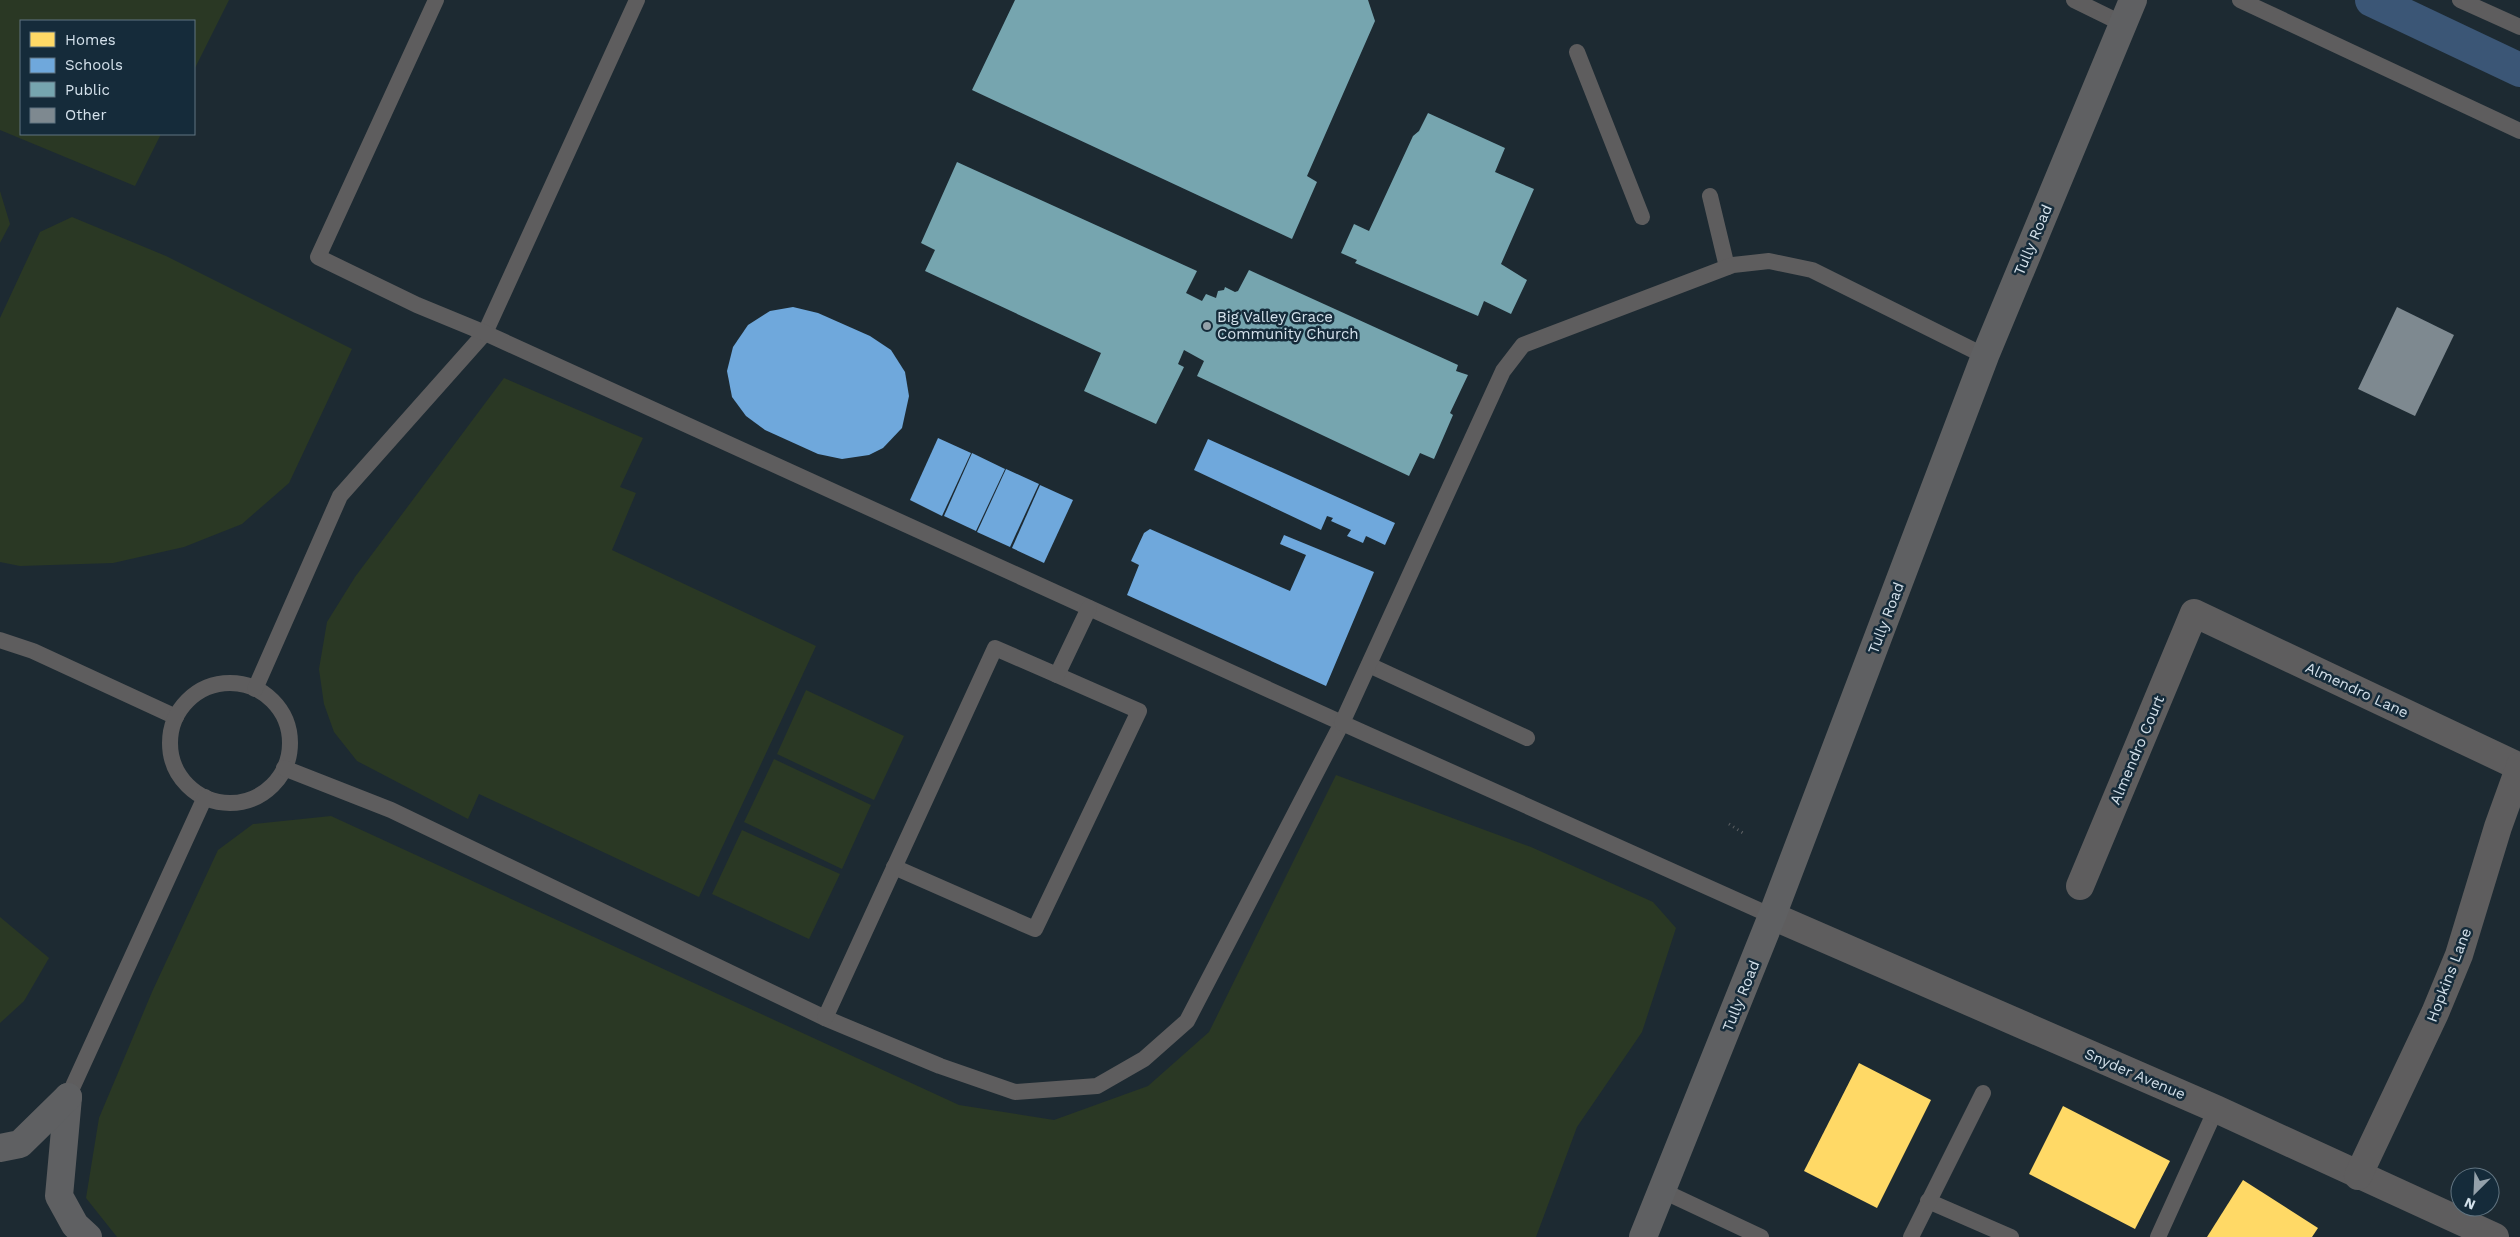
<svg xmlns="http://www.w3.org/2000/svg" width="2520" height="1237" viewBox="0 0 2520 1237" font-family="'Work Sans',sans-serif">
	<rect width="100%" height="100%" fill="#1d2a32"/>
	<g fill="#2a3824">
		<path d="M0,0H229L194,70V21H21V134H161L135,186L0,130Z"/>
		<path d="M0,191L10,224L0,243Z"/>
		<path d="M72,217L166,256L352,349L289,483L242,524L184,547L113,563L20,566L0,562V318L40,232Z"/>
		<path d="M504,378L643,438L620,487L636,493L612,550L816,646L699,897L479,794L468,819L357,761L334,732L324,704L319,669L327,622L355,577Z"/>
		<path d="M806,690L904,736L874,800L777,754Z"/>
		<path d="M774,759L871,805L842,869L744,822Z"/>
		<path d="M1336,775L1531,847L1653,902L1676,928L1642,1032L1577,1127L1536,1237H117L86,1198L99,1118L152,992L218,850L253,824L331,816L959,1105L1054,1120L1148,1086L1209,1032Z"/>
		<path d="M742,830L840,874L809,939L712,894Z"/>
		<path d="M0,917L49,958L24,1001L0,1023Z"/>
	</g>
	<g fill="#ffd966">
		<path d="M1859,1063L1931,1100L1877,1208L1804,1171Z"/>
		<path d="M2063,1106L2170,1161L2135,1229L2029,1174Z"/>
		<path d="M2243,1180L2318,1228L2312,1237H2207Z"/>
	</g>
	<g fill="#6fa8dc">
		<path d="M793,307L818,313L870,336L891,350L905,372L909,396L902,428L883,448L869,455L842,459L818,454L765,430L746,416L732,397L727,371L733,347L748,325L770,311Z"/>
		<path d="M938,438L971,453L942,516L910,500Z"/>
		<path d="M1208,439L1395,523L1385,545L1366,536L1363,543L1347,536L1351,530L1331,521L1333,518L1327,516L1321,530L1194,470Z"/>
		<path d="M972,453L1005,469L976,531L944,516Z"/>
		<path d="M1006,469L1039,484L1010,547L977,532Z"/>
		<path d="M1040,485L1073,500L1044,563L1012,548Z"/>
		<path d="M1150,529L1290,591L1306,555L1280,544L1284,535L1374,572L1326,686L1127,595L1139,565L1131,561L1144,533Z"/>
	</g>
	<g fill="#76a5af">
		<path d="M1015,0H1368L1375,21L1307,176L1317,182L1292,239L972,90Z"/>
		<path d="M1428,113L1505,148L1495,172L1534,189L1501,264L1527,280L1511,314L1484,301L1478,316L1355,263L1357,260L1341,253L1354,224L1369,231L1413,136L1419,131Z"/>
		<path d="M957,162L1197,271L1186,293L1202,301L1206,294L1216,298L1218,291L1224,290L1225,287L1235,292L1238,291L1249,270L1458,365L1456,371L1468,375L1450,413L1453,415L1434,459L1420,453L1409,476L1197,376L1204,361L1184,350L1178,364L1184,367L1156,424L1084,391L1101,353L925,271L935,250L921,243Z"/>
	</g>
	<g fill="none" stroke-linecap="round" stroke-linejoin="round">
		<path stroke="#3b5676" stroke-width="34" d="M2372,0L2520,70"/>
	</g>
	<path fill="#7e8990" d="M2397,307L2454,335L2415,416L2358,389Z"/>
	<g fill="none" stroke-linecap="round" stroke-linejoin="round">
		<path stroke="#5d6063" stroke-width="3" stroke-dasharray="1 4" stroke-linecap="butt" d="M1729,824L1743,833"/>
		<g stroke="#5e5d5e" stroke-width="16">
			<path d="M2074,0L2123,24"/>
			<path d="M2240,0L2520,131"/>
			<path d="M2460,0L2520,27"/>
			<path d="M1577,52L1642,217"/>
			<path d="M1710,196L1727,267"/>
			<path d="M0,640L33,651L176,717"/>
			<path d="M1369,665L1527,738"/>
			<circle cx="230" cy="743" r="60"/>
			<path d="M255,689L340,496L485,333L637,0"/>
			<path d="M284,768L391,810L825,1018L940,1066L1015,1092L1097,1086L1144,1059L1187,1021L1342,723L485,333L417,305L318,257L436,0"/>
			<path d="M894,867L1035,929L1139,711L1057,675"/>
			<path d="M1772,916L1342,723L1503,371L1523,345L1733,265L1769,261L1812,270L1985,356"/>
			<path d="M825,1018L995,648L1057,675L1089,608"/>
			<path d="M68,1097L205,797"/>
			<path d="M1663,1191L1761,1237"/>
			<path d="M1928,1201L2011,1237"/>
			<path d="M1911,1237L1983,1093"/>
			<path d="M2158,1237L2216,1109"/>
		</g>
		<g stroke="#5e5d5e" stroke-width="28">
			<path d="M2080,886L2194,613L2520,767"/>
			<path d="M1772,916L2216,1109L2495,1237"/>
			<path d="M2358,1176L2435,1013L2459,955L2498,827L2520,766"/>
		</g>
		<g stroke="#5f6062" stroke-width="28">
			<path d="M68,1097L59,1196L75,1225L88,1237"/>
			<path d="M0,1148L20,1144L68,1097"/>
			<path d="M1643,1237L1772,916L1985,356L2133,0"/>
		</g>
	</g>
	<circle fill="#94a1aa" stroke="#152b3a" stroke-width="2" cx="1207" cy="326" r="5"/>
	<g text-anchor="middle" stroke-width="5" stroke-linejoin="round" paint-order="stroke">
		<g font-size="15" fill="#d4e1eb" stroke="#152b3a">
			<text transform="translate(2033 240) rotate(-67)" y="5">Tully Road</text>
			<text transform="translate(1886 618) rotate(-69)" y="5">Tully Road</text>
			<text transform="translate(2357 690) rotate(25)" y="5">Almendro Lane</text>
			<text transform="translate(2137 750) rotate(-67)" y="5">Almendro Court</text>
			<text transform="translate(2449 975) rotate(-69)" y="5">Hopkins Lane</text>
			<text transform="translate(1741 996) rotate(-68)" y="5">Tully Road</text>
			<text transform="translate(2135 1074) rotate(23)" y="5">Snyder Avenue</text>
		</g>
		<g font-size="15" fill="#d4e1eb" stroke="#152b3a" text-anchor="start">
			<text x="1217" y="322">Big Valley Grace<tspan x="1217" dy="17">Community Church</tspan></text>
		</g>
	</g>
	<rect x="20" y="20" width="175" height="115" fill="#152b3a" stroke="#617481"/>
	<rect x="30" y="32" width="25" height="15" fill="#ffd966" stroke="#617481"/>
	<text x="65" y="45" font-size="15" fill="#d4e1eb">Homes</text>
	<rect x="30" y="58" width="25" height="15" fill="#6fa8dc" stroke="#617481"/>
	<text x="65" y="70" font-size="15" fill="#d4e1eb">Schools</text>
	<rect x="30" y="82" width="25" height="15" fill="#76a5af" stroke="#617481"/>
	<text x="65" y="95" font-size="15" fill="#d4e1eb">Public</text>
	<rect x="30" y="108" width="25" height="15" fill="#7e8990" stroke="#617481"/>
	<text x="65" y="120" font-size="15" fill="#d4e1eb">Other</text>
	<g transform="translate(2475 1192) rotate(204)"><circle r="24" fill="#152b3a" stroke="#617481"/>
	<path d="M0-4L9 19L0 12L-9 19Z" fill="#94a1aa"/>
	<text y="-8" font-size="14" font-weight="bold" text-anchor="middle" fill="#d4e1eb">N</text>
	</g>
</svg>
